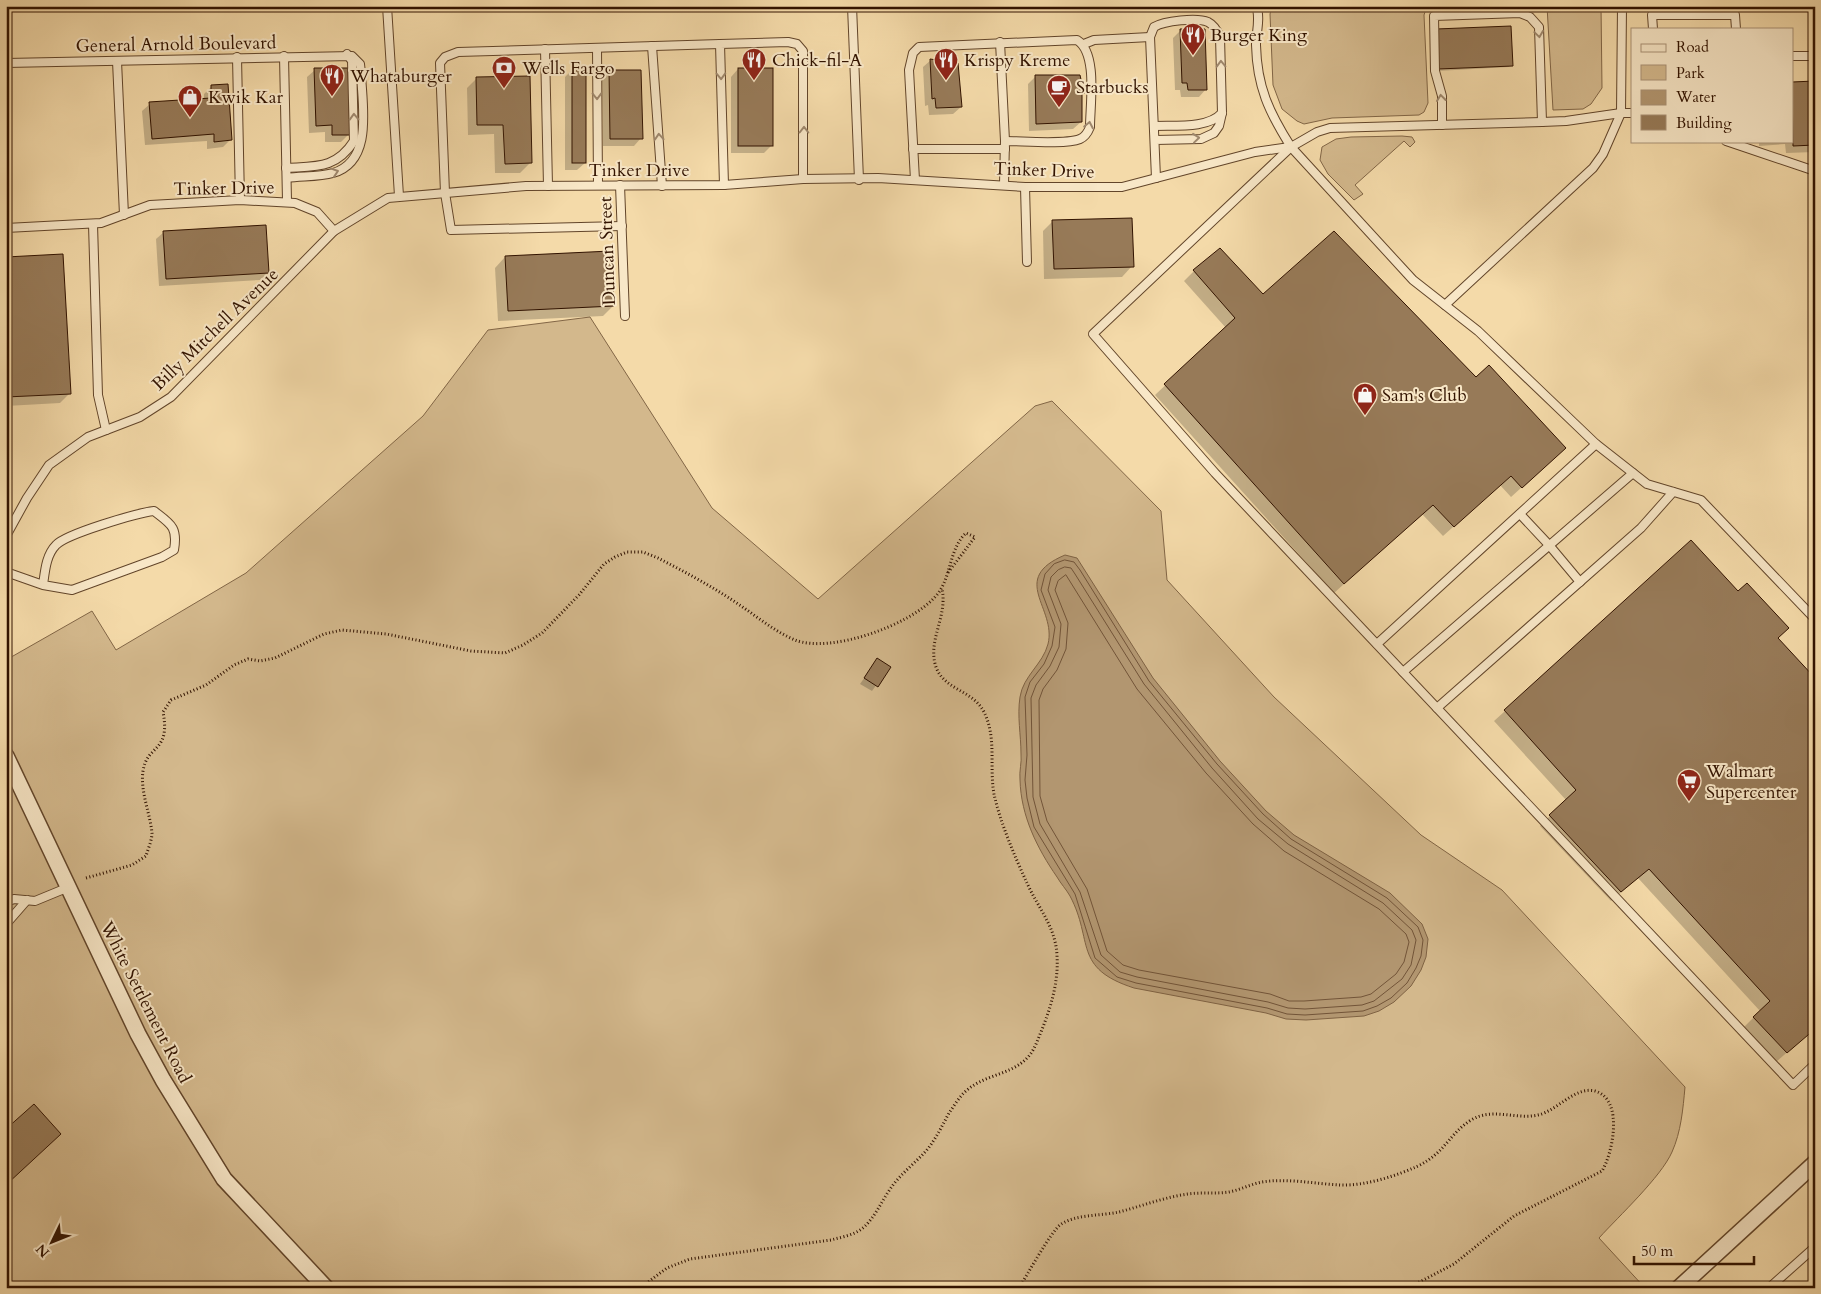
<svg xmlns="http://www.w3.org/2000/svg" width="1821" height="1294" viewBox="0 0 1821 1294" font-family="Cardo,serif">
	<rect width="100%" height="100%" fill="#f4daa9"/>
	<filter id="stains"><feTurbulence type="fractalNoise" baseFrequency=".004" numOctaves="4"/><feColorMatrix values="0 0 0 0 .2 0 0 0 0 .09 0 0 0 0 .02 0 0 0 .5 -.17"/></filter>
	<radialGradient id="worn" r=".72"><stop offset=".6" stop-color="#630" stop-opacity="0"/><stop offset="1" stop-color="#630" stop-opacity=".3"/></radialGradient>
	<g fill="#d3b88c" stroke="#826646">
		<path d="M1272,6H1427L1424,15L1428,103L1424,112L1419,115L1332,118L1304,124L1297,121L1282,109L1273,85L1270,14Z"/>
		<path d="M1547,6H1601L1602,88L1591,104L1583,109L1553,110Z"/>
		<path d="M1402,136L1412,137L1415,142L1410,147L1404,141L1355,185L1363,194L1354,200L1328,174L1320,160L1322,147L1336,139L1351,137Z"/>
		<path d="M590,317L712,508L818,599L1035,406L1052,401L1161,511L1167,580L1274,697L1421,835L1502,890L1685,1087C1683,1109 1681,1132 1672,1152C1661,1177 1619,1216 1599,1238L1645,1288H6V660L92,611L116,650L246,573L423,416L488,330Z"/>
	</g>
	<path fill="#b29670" stroke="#7f6243" d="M1065,555L1077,558L1153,678L1220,761L1266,811L1294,835L1390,893L1422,924L1428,939L1426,957L1421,970L1411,986L1394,1002L1379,1011L1364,1016L1306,1020L1286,1019L1266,1013L1134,988C1072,968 1094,941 1070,896C1066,889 1061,884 1057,877C1037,848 1021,816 1020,780C1019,771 1022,762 1021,754C1021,735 1017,716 1020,697C1023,676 1043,664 1048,644C1057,608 1008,579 1065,555Z"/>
	<g fill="#0003">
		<path d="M1180,31L1206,89L1199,97H1181L1180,90H1175L1173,38Z"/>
		<path d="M1435,32L1511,65L1509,67L1437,71Z"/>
		<path d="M931,60L961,107L953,114L929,115L928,105L925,106L923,67Z"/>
		<path d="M573,69L585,163L577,170H565V77Z"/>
		<path d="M738,69L772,145L764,153H731V77Z"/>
		<path d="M315,70L349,134L341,142H325V132L309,133L307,77Z"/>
		<path d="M609,71L641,138L634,146H603L602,79Z"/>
		<path d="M1035,77L1084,92L1080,95L1081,122L1073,129L1029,131L1028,84Z"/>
		<path d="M477,78L530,163L520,173H495L494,134L468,135L467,88Z"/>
		<path d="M1792,83H1815V152L1786,153L1785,144L1759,146V141H1792Z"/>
		<path d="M211,87L230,140L223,147L207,149V141L145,145L142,111L150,104L204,100V94Z"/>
		<path d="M1053,221L1132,266L1122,277L1044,279L1043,231Z"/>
		<path d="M164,232L268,273L260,280L159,286L156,239Z"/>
		<path d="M610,252L613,306L603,316L498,321L495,268L505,257Z"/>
		<path d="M6,258L70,393L60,403L6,406Z"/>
		<path d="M1194,271L1476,379L1565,448L1511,497L1500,485L1443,536L1422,514L1334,593L1155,395L1226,328L1184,281Z"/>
		<path d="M1691,542L1776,639L1815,1028L1776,1062L1744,1027L1760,1011L1638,878L1611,901L1540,826L1566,800L1494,721Z"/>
		<path d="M877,660L889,667L872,691L860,684Z"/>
		<path d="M6,1131L52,1141L6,1184Z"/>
	</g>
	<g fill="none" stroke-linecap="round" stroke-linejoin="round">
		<g stroke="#725438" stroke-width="1">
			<path d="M1065,560L1074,562L1080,570L1149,681L1217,764L1263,814L1291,839L1387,898L1418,927L1423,940L1421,956L1416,968L1407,983L1391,998L1377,1006L1363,1011L1305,1015L1287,1014L1267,1008L1136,983L1117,977L1095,958L1075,894L1034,827L1027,798L1025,780L1027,755L1025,697L1030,682L1044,664L1052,646L1055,627L1041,590L1045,574L1054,564Z"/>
			<path d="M1065,567L1071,568L1075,574L1144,684L1212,768L1258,819L1288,844L1383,903L1412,930L1416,940L1411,965L1402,979L1374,1001L1362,1005L1305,1009L1288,1008L1268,1002L1137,977L1120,972L1101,955L1080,892L1040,824L1033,797L1031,698L1036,685L1050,666L1059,647L1061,624L1048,590L1051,577L1058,570Z"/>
			<path d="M1066,575L1137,689L1206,773L1253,824L1284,851L1379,909L1406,934L1409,942L1404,962L1396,974L1371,994L1361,997L1304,1001H1289L1270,994L1139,970L1123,965L1107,951L1087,889L1047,821L1040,796L1039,700L1043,689L1057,670L1066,649L1068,623L1055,590L1058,581Z"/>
		</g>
	</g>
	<g fill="#977a58" stroke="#321300">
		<path d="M1511,26L1513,66L1438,69L1436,29Z"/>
		<path d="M1180,29H1205L1207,90H1188L1187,83H1182Z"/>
		<path d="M930,59L944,61V63H958L962,107L936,108L935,98L932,99Z"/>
		<path d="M314,68H348L350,135H332V125L316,126Z"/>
		<rect x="572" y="68" width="14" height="95"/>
		<rect x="738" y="68" width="35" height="78"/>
		<path d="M609,70H641L643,139H610Z"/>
		<path d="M1035,75H1080L1082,84H1085V93H1082V122L1036,124Z"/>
		<path d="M530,76L532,163L505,164L503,125H477L476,77Z"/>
		<path d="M1815,81V145L1793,146L1792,82Z"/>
		<path d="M228,84L232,140L214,142V134L152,139L149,102L211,98V85Z"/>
		<path d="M1132,218L1134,267L1054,269L1052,220Z"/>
		<path d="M266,225L269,273L166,279L163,231Z"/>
		<path d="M1334,231L1476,377L1489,365L1566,448L1522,488L1511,476L1454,527L1433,505L1344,584L1164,384L1235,318L1193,270L1220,248L1263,294Z"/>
		<path d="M611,251L614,306L508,311L505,256Z"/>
		<path d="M63,254L71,394L6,397V257Z"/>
		<path d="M1691,540L1738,591L1747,583L1789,628L1778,638L1815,678V1029L1787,1053L1753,1017L1770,1001L1649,869L1621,892L1549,815L1576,790L1504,710Z"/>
		<path d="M877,658L891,667L878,687L864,678Z"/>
		<path d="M34,1104L61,1134L7,1184L6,1129Z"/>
	</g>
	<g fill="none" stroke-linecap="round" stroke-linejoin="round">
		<defs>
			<g id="service">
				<path d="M387,6L399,196"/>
				<path d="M852,6L859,180"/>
				<path d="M1256,6C1261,17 1256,33 1256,45C1257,87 1269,112 1291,147L1413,280L1478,331L1596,444L1647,484L1701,500L1815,619"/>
				<path d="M1653,29L1652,15H1735L1736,29"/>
				<path d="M1000,42L1005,141"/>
				<path d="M1084,44L1094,40L1150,37"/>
				<path d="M652,46L662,186"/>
				<path d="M597,48L598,185"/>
				<path d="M545,49L548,186"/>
				<path d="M284,56L287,201"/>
				<path d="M1792,56H1815"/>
				<path d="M237,57L240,200"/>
				<path d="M117,61L124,215"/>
				<path d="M6,63L352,56L360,64L361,73C362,105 374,161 333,173C319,177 302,176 287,178"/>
				<path d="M1632,113H1621L1566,121L1542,122L1330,128L1317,132L1291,147L1093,334L1215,473L1793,1085L1815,1064"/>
				<path d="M1442,125V96L1435,71L1434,16L1520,13L1530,17L1539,27L1542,122"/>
				<path d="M1154,126C1174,125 1208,129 1222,113"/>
				<path d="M1155,140L1201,139L1214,133L1219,126L1222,113L1220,37C1217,30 1214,25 1208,22C1197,17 1164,21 1154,27L1150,37L1156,178"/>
				<path d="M1726,141L1815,171"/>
				<path d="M913,149H1005"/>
				<path d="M286,168C316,166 336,169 354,141L352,61L347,54"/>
				<path d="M915,180L909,70L913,53L919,47L1077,40C1098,53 1090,104 1090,127C1088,132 1085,137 1080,139C1065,145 1023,141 1005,141L1004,184"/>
				<path d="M620,185L625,316"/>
				<path d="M724,185L720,44L788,42L797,44L803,51V179"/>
				<path d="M1025,187L1027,262"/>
				<path d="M93,224L98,395L106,430"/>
				<path d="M622,226L451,230L445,193L440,63L445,57L458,52L720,44"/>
				<path d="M6,228L101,223L150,205L240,200L295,203L317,212L334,231"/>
				<path d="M1445,305L1593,168L1603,154L1621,113L1622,6"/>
				<path d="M1520,514L1549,545L1580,582"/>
				<path d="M6,536L27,498L49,465L88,437L140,417L171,397L334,231L388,198L526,186L724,185L803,179L878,178L1025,187H1122L1255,152L1290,147"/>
				<path d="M6,572L43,585L72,590L162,557L174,550C178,527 171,524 154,511C137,513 66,534 56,545C46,555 45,571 43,585"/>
				<path d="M1377,644L1596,444"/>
				<path d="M1403,672L1633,473"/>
				<path d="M1437,708L1641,528L1673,492"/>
				<path d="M6,902L14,899L35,901L69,887"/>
				<path d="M6,924L27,900"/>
				<path d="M1769,1288L1815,1247"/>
			</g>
			<g id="minor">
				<path d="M6,756L138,1034L163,1080L224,1179L326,1288"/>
				<path d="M1679,1288L1815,1163"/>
			</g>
		</defs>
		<use href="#service" stroke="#62452a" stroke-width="10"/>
		<use href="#minor" stroke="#62452a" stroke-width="18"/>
		<g stroke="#321300" stroke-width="3" stroke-dasharray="1 2.5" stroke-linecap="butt">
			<path d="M86,878L132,865L146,856C148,849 152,840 152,833C150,813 140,791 143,771C147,744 171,753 163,712L171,700L206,685L234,665L248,659L260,661L275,658L324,634L342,630L386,634L471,651L505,653L523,645L542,633L579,595L604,564L615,557L627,552H643L658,558C687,573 717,589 744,608C760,619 776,632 795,640C831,654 910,625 935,597C952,579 948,550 966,533L975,537L947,574"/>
			<path d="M640,1288L667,1268L690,1259L831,1240C842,1237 855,1235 864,1227C876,1216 883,1198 893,1185C903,1172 916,1162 926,1151C936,1139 942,1126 949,1113C954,1106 959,1097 966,1091C988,1071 1023,1076 1036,1044C1048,1016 1059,986 1057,956C1056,927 1038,908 1027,883C1015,857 1000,822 994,794C989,766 997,738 984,712C973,690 944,690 936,667C927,640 948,617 942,589"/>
			<path d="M1019,1288C1027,1275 1051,1232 1060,1225C1075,1214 1101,1216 1119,1212C1142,1206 1165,1197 1188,1194C1202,1192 1216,1194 1229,1192C1240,1190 1251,1184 1262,1182C1287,1178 1316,1184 1341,1185C1365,1186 1396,1176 1418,1166C1445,1153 1449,1134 1471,1120C1493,1107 1515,1120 1538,1115C1557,1111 1575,1086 1595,1091C1624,1099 1613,1153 1602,1171L1514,1216L1454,1264L1408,1288"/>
		</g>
		<use href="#service" stroke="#f8e7c7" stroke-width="8"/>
		<use href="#minor" stroke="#f8e7c7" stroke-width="15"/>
	</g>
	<defs><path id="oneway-chevron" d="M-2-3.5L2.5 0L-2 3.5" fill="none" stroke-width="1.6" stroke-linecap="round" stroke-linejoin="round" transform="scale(1.25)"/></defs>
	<g stroke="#9f886d">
		<use href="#oneway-chevron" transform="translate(1539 34) rotate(82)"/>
		<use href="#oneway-chevron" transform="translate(1221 64) rotate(-92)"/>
		<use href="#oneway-chevron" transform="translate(721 76) rotate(88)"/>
		<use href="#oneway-chevron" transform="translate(597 96) rotate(89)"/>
		<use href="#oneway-chevron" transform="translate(1441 98) rotate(-97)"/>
		<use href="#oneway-chevron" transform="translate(354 117) rotate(-92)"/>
		<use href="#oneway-chevron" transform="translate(1089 125) rotate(-79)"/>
		<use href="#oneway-chevron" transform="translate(804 130) rotate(-90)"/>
		<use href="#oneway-chevron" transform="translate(659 137) rotate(-94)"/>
		<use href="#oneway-chevron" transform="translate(1196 138) rotate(-6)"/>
		<use href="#oneway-chevron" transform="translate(335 172) rotate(-18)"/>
	</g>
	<defs>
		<symbol id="restaurant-pin" viewBox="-11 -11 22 30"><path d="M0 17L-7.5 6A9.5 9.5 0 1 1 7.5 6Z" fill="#8f2418" stroke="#f8e7c7"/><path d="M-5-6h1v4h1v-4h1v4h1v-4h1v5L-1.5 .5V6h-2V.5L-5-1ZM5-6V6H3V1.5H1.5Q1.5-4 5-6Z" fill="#fff"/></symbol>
		<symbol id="bank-pin" viewBox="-11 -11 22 30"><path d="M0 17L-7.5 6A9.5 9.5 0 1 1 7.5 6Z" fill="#8f2418" stroke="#f8e7c7"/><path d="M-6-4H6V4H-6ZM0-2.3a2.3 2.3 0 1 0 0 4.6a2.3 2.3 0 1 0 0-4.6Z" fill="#fff"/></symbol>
		<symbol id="cafe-pin" viewBox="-11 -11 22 30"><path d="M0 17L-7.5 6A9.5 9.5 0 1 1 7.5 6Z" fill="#8f2418" stroke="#f8e7c7"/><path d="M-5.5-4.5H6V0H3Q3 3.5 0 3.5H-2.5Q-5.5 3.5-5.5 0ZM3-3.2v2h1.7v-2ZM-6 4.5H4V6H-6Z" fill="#fff"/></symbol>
		<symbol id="shop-pin" viewBox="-11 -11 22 30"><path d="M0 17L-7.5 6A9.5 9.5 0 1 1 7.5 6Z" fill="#8f2418" stroke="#f8e7c7"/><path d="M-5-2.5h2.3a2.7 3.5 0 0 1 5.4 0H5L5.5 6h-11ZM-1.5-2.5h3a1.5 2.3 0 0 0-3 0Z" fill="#fff"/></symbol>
		<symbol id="supermarket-pin" viewBox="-11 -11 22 30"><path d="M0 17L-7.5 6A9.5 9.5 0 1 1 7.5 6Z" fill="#8f2418" stroke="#f8e7c7"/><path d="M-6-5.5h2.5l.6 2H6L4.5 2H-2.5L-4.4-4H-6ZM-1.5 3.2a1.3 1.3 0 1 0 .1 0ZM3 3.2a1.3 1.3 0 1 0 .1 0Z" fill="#fff"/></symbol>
	</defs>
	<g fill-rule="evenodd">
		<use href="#restaurant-pin" x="1179" y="21" width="28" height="38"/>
		<use href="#restaurant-pin" x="740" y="46" width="28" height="38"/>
		<use href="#restaurant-pin" x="932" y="46" width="28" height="38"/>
		<use href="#bank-pin" x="490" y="54" width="28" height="38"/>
		<use href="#restaurant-pin" x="318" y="62" width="28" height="38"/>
		<use href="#cafe-pin" x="1045" y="73" width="28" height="38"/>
		<use href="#shop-pin" x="176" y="83" width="28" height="38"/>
		<use href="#shop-pin" x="1351" y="381" width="28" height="38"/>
		<use href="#supermarket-pin" x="1675" y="767" width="28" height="38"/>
	</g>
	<g text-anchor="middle" stroke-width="4" stroke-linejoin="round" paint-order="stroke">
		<g font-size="18" fill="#321300" stroke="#f8e7c7" text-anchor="start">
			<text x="1210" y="41">Burger King</text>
			<text x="772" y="66">Chick-fil-A</text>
			<text x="964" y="66">Krispy Kreme</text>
			<text x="522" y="74">Wells Fargo</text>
			<text x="350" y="82">Whataburger</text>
			<text x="1076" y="93">Starbucks</text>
			<text x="208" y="103">Kwik Kar</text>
			<text x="1382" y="401">Sam's Club</text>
			<text x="1706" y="777">Walmart<tspan x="1706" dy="21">Supercenter</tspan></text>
		</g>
		<g font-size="18" fill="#321300" stroke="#f8e7c7">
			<text transform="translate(176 44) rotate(-1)" y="6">General Arnold Boulevard</text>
			<text x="639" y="176">Tinker Drive</text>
			<text transform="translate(1044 170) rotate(2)" y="6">Tinker Drive</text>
			<text transform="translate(224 188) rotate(-1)" y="6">Tinker Drive</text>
			<text transform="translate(607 251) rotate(-92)" y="6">Duncan Street</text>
			<text transform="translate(215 329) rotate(-44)" y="6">Billy Mitchell Avenue</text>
			<text transform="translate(146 1002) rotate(63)" y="6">White Settlement Road</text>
		</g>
	</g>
	<rect width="1821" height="1294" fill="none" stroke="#f4daa9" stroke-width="25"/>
	<rect x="8" y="8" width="1806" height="1279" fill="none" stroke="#321300" stroke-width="2.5"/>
	<rect x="12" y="12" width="1796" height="1269" fill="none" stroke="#321300"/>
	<rect x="1631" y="28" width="162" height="115" fill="#f8e7c7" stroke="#a99277"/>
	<rect x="1641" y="44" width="25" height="8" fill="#f8e7c7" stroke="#a99277"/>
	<text x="1676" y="52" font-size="15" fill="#321300">Road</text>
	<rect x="1641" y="65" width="25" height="15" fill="#d3b88c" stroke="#a99277"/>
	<text x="1676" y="78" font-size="15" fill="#321300">Park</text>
	<rect x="1641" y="90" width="25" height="15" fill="#b29670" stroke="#a99277"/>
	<text x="1676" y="102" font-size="15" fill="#321300">Water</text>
	<rect x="1641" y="115" width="25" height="15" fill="#977a58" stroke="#a99277"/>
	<text x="1676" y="128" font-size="15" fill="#321300">Building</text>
	<g transform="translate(52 1242) rotate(227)" stroke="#f8e7c7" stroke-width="4" paint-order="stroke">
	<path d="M0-4L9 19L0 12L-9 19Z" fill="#321300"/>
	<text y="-8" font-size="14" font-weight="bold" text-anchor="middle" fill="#321300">N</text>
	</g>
	<path d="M1634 1256v8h120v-8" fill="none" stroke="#321300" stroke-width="2.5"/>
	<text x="1641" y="1256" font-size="15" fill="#321300" stroke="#f8e7c7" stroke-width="4" paint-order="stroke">50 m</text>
	<rect width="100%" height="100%" filter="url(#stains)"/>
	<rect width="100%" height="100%" fill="url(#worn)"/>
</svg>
